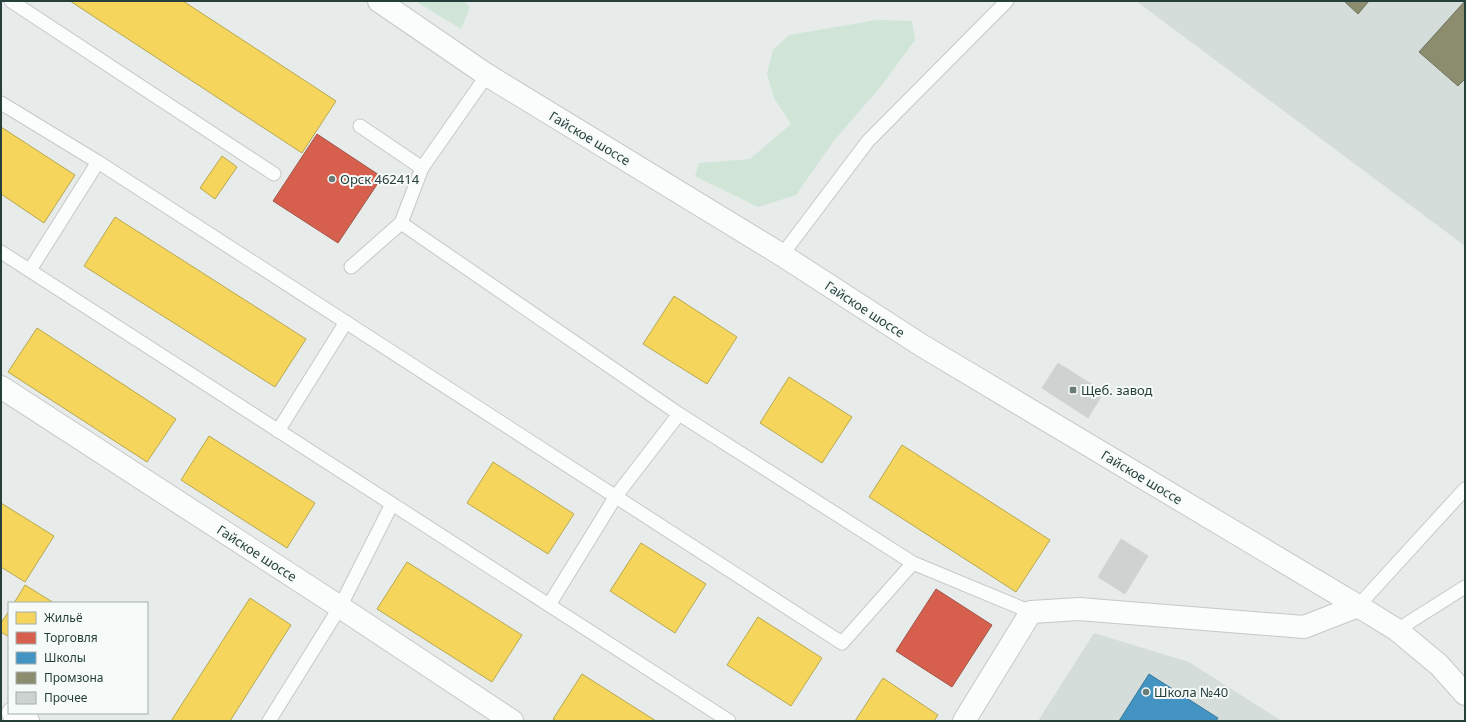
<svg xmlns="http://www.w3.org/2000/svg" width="1466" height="722" viewBox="0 0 1466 722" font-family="'Noto Sans',sans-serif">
	<rect width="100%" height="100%" fill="#e7ecea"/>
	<g fill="#d5ddda">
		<path d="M1136,1H1465V246Z"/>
		<path d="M1094,633L1189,662L1282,721H1038Z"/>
	</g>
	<g fill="#d1e4d8">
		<path d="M415,1H463L470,7L461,29Z"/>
		<path d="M877,20L912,21L915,40L882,85L833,142L796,195L758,207L695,176L699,163L750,159L791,124L774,98L767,74L773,50L789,35Z"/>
	</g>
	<g fill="#f6d55c" stroke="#b7a852">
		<path d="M70,1H183L336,101L302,153Z"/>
		<path d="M1,127L75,175L44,223L1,194Z"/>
		<path d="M222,156L237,167L215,199L200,188Z"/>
		<path d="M115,217L306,339L275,387L84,266Z"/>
		<path d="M674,296L737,337L707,384L643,344Z"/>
		<path d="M37,328L176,419L147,462L8,372Z"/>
		<path d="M789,377L852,417L822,463L760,423Z"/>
		<path d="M209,436L315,503L287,548L181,480Z"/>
		<path d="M902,445L1050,540L1016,592L869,497Z"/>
		<path d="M493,462L574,514L548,554L467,503Z"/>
		<path d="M1,503L54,536L25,582L1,567Z"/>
		<path d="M641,543L706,584L675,633L610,591Z"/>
		<path d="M407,562L522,635L492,682L377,609Z"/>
		<path d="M25,585L54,603H14Z"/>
		<path d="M250,598L291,625L230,721H171Z"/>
		<path d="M9,611V637L1,632V623Z"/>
		<path d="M758,617L822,658L791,706L727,665Z"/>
		<path d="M582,674L656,721H557L553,719Z"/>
		<path d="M883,678L938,715L934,721H855Z"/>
	</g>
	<g fill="#d6604d" stroke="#a15648">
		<path d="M317,134L382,177L338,243L273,201Z"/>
		<path d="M936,589L992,625L952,687L896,651Z"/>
	</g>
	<path fill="#4393c3" stroke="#3a7a9a" d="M1149,674L1218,718L1216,721H1119Z"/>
	<g fill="#8c8c6e" stroke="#6d755f">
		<path d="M1344,1H1369L1358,14Z"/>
		<path d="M1465,1V79L1458,86L1419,52Z"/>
	</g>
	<g fill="#ced3d1" stroke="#d0d5d3">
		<path d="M1058,363L1104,392L1088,418L1042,388Z"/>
		<path d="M1121,539L1148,556L1125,594L1098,577Z"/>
	</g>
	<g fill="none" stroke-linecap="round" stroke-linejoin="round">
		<defs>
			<g id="service">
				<path d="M11,1L274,174"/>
				<path d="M1,103L98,162L842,643L913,563"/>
				<path d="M360,126L422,168L487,75"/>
				<path d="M401,223L679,414L913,563L1031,612"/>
				<path d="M1,252L729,721"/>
				<path d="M782,255L868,141L1007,1"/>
				<path d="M351,267L401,223L422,168"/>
				<path d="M30,270L98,162"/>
				<path d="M278,431L346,322"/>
				<path d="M549,605L616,496L679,414"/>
				<path d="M1358,606L1465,489"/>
				<path d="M1397,630L1465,587"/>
				<path d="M269,721L340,607L392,504"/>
			</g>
			<g id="minor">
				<path d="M1,387L340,607L512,721"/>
				<path d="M13,713L28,721"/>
				<path d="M964,721L1031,612L1079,609L1304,627L1358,606"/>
			</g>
			<path id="secondary" d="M379,1L487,75L782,255L921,345L1358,606L1397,630L1439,665L1465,694"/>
		</defs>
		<use href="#service" stroke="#c4c9c7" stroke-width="15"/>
		<use href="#minor" stroke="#c4c9c7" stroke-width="24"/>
		<use href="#secondary" stroke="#c3c9c7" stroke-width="24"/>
		<use href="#service" stroke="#fbfcfc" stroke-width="13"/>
		<use href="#minor" stroke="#fbfcfc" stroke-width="22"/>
		<use href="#secondary" stroke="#fbfcfc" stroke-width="22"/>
	</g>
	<g fill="#697c78" stroke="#f6faf8" stroke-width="1.5">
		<circle cx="332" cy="179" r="4"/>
		<rect x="1069" y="386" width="8" height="8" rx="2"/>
		<circle cx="1146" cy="692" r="4"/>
	</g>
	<g text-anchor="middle" stroke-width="4" stroke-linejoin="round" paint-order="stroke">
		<g font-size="13" fill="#253f3b" stroke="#f6faf8">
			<text transform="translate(590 138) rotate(31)" y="5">Гайское шоссе</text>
			<text transform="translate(865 309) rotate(33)" y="5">Гайское шоссе</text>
			<text transform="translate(1142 477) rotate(31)" y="5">Гайское шоссе</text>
			<text transform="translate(257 553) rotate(33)" y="5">Гайское шоссе</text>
		</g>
		<g font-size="13" fill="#253f3b" stroke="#f6faf8" text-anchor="start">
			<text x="340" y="184">Орск 462414</text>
			<text x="1081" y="395">Щеб. завод</text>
			<text x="1154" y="697">Школа №40</text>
		</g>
	</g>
	<rect width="1466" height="722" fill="none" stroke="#253f3b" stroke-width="4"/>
	<rect x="8" y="602" width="140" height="112" fill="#f6faf8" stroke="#a2afac"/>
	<rect x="16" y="612" width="20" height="12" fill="#f6d55c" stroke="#a2afac"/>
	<text x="44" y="622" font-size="12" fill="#253f3b">Жильё</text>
	<rect x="16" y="632" width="20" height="12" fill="#d6604d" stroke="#a2afac"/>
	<text x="44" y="642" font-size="12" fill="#253f3b">Торговля</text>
	<rect x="16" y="652" width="20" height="12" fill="#4393c3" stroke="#a2afac"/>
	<text x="44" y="662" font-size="12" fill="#253f3b">Школы</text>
	<rect x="16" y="672" width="20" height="12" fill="#8c8c6e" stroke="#a2afac"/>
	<text x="44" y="682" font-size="12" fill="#253f3b">Промзона</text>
	<rect x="16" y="692" width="20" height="12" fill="#ced3d1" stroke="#a2afac"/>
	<text x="44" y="702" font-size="12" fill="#253f3b">Прочее</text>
</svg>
